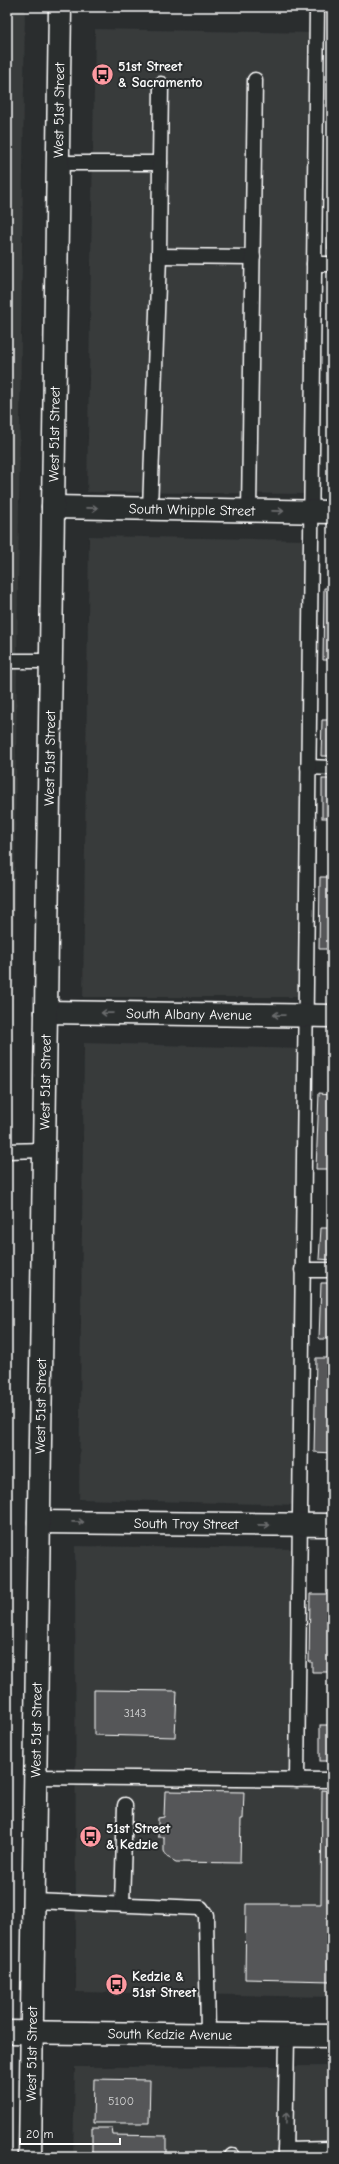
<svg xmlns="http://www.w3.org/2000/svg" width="339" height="2164" viewBox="0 0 339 2164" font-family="'Comic Neue',sans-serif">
	<rect width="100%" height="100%" fill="#2a2d2e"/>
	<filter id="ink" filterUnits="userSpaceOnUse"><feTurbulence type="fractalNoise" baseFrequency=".025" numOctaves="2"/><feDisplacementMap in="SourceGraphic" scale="8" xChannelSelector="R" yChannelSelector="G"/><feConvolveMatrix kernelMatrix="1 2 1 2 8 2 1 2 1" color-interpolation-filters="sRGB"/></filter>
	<g filter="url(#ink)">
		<g fill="#373a3b">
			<path d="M7,7H25L7,1506Z"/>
			<path d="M95,29L317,33L311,494L87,492Z"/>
			<path d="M89,536L311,540L305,997H83Z"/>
			<path d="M84,1043L305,1049L300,1505L79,1499Z"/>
			<path d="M75,1546L299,1549L297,1780H332V1997L76,1992Z"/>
			<path d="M332,2066V2157H73L75,2067Z"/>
		</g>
		<g fill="#555758" stroke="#fff">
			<path d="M331,73H332V158H329Z"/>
			<path d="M329,214H332V249H328Z"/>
			<path d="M324,588H332V660H323Z"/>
			<path d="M322,720H332V756H321Z"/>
			<rect x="322" y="779" width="10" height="39"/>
			<path d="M320,877H332V949H319Z"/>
			<path d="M319,1093L332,1094V1169H316Z"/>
			<path d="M321,1228H332V1260L319,1259Z"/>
			<path d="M321,1283H332V1339H319Z"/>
			<path d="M316,1358H332V1453L314,1452Z"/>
			<path d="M310,1594H332V1672H312V1662H309Z"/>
			<path d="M94,1690L177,1691L175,1737L94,1735Z"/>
			<rect x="320" y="1725" width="12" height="36"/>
			<path d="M322,1790L332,1791V1981L245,1979L246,1904H321Z"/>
			<path d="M165,1791L244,1792L243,1819H241L240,1863L176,1862L167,1857L164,1851V1837H158V1818L164,1817Z"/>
			<path d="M94,2079L150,2080L149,2123H93Z"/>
			<path d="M92,2128H112L113,2135L166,2136V2157H92Z"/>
		</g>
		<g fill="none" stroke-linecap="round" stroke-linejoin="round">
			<defs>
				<g id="service">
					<path d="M58,163H160L161,84"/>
					<path d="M159,256L253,257"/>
					<path d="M314,264H332"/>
					<path d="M150,509L159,256L160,163"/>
					<path d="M249,510L255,80"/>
					<path d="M7,661H51"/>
					<path d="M308,767L332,768"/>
					<path d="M7,1151L44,1150"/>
					<path d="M302,1270H332"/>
					<path d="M35,1777L332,1780"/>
					<path d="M297,1780L317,7"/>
					<path d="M34,1901L201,1908L206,1915L208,2035"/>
					<path d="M122,1904L125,1805"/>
					<path d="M285,2150L332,2149"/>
					<path d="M232,2157V2156"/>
					<path d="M285,2157L287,2036"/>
				</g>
				<g id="minor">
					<path id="s1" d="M53,507L332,512"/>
					<path id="s2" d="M46,1012L332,1016"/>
					<path id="s3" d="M39,1522L332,1525"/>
				</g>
				<g id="tertiary">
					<path id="s4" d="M30,2157L60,7"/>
				</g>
				<g id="secondary">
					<path id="s5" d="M7,2032L332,2036"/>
				</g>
			</defs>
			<use href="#service" stroke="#fff" stroke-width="17"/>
			<use href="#minor" stroke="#fff" stroke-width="25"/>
			<use href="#tertiary" stroke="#fff" stroke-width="25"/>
			<use href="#secondary" stroke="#fff" stroke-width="25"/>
			<use href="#service" stroke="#2a2d2e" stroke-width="14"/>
			<use href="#minor" stroke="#2a2d2e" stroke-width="22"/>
			<use href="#tertiary" stroke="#2a2d2e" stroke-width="22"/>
			<use href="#secondary" stroke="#2a2d2e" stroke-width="22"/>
		</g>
		<defs><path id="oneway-shaft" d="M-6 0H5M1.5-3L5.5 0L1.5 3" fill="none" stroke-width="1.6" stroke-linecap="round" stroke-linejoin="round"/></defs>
		<g stroke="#6a6c6d">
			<use href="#oneway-shaft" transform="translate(92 508) rotate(1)"/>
			<use href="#oneway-shaft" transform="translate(278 511) rotate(1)"/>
			<use href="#oneway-shaft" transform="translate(107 1013) rotate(-179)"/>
			<use href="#oneway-shaft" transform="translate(279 1015) rotate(-179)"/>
			<use href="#oneway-shaft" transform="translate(78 1522) rotate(1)"/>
			<use href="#oneway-shaft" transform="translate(264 1525) rotate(1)"/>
			<use href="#oneway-shaft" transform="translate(286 2118) rotate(-89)"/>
		</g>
	</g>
	<defs>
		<symbol id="bus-disc" viewBox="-11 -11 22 22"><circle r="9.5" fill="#ff9aa2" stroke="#2a2d2e"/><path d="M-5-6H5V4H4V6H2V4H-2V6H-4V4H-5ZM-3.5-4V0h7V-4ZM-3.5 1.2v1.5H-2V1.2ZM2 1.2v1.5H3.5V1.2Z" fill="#111"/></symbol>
	</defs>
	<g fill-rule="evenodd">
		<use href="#bus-disc" x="90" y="62" width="25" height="25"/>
		<use href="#bus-disc" x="78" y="1824" width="25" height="25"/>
		<use href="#bus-disc" x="104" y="1972" width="25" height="25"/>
	</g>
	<g text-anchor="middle" stroke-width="4" stroke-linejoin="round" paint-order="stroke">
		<g font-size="12" fill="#d4d5d5">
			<text x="135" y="1717">3143</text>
			<text x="121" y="2105">5100</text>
		</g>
		<g font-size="14" font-weight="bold" fill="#fff" stroke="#2a2d2e" text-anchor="start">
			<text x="118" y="71">51st Street<tspan x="118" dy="16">&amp; Sacramento</tspan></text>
			<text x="106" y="1833">51st Street<tspan x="106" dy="16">&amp; Kedzie</tspan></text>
			<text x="132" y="1981">Kedzie &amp;<tspan x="132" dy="16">51st Street</tspan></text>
		</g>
		<g font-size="14" fill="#fff" stroke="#2a2d2e">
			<text dy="5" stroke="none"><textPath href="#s4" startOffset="2047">West 51st Street</textPath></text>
			<text dy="5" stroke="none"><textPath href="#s4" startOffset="1723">West 51st Street</textPath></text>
			<text dy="5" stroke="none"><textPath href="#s1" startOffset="139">South Whipple Street</textPath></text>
			<text dy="5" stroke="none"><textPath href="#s4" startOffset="1399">West 51st Street</textPath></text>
			<text dy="5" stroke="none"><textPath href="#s2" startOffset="143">South Albany Avenue</textPath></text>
			<text dy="5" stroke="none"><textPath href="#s4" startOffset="1075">West 51st Street</textPath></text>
			<text dy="5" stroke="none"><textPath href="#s4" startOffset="751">West 51st Street</textPath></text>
			<text dy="5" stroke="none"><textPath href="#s3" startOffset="147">South Troy Street</textPath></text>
			<text dy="5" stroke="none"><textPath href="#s4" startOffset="427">West 51st Street</textPath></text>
			<text dy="5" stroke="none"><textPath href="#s5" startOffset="163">South Kedzie Avenue</textPath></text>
			<text dy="5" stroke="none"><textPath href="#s4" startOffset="103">West 51st Street</textPath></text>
		</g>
	</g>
	<rect width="339" height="2164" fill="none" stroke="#2a2d2e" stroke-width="24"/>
	<rect x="12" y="12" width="315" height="2140" fill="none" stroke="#fff" stroke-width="1.5" filter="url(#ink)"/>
	<path d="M20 2138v6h100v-6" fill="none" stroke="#ffffff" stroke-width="2"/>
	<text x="26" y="2138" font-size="12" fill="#ffffff" stroke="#2a2d2e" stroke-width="3" paint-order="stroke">20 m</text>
</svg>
